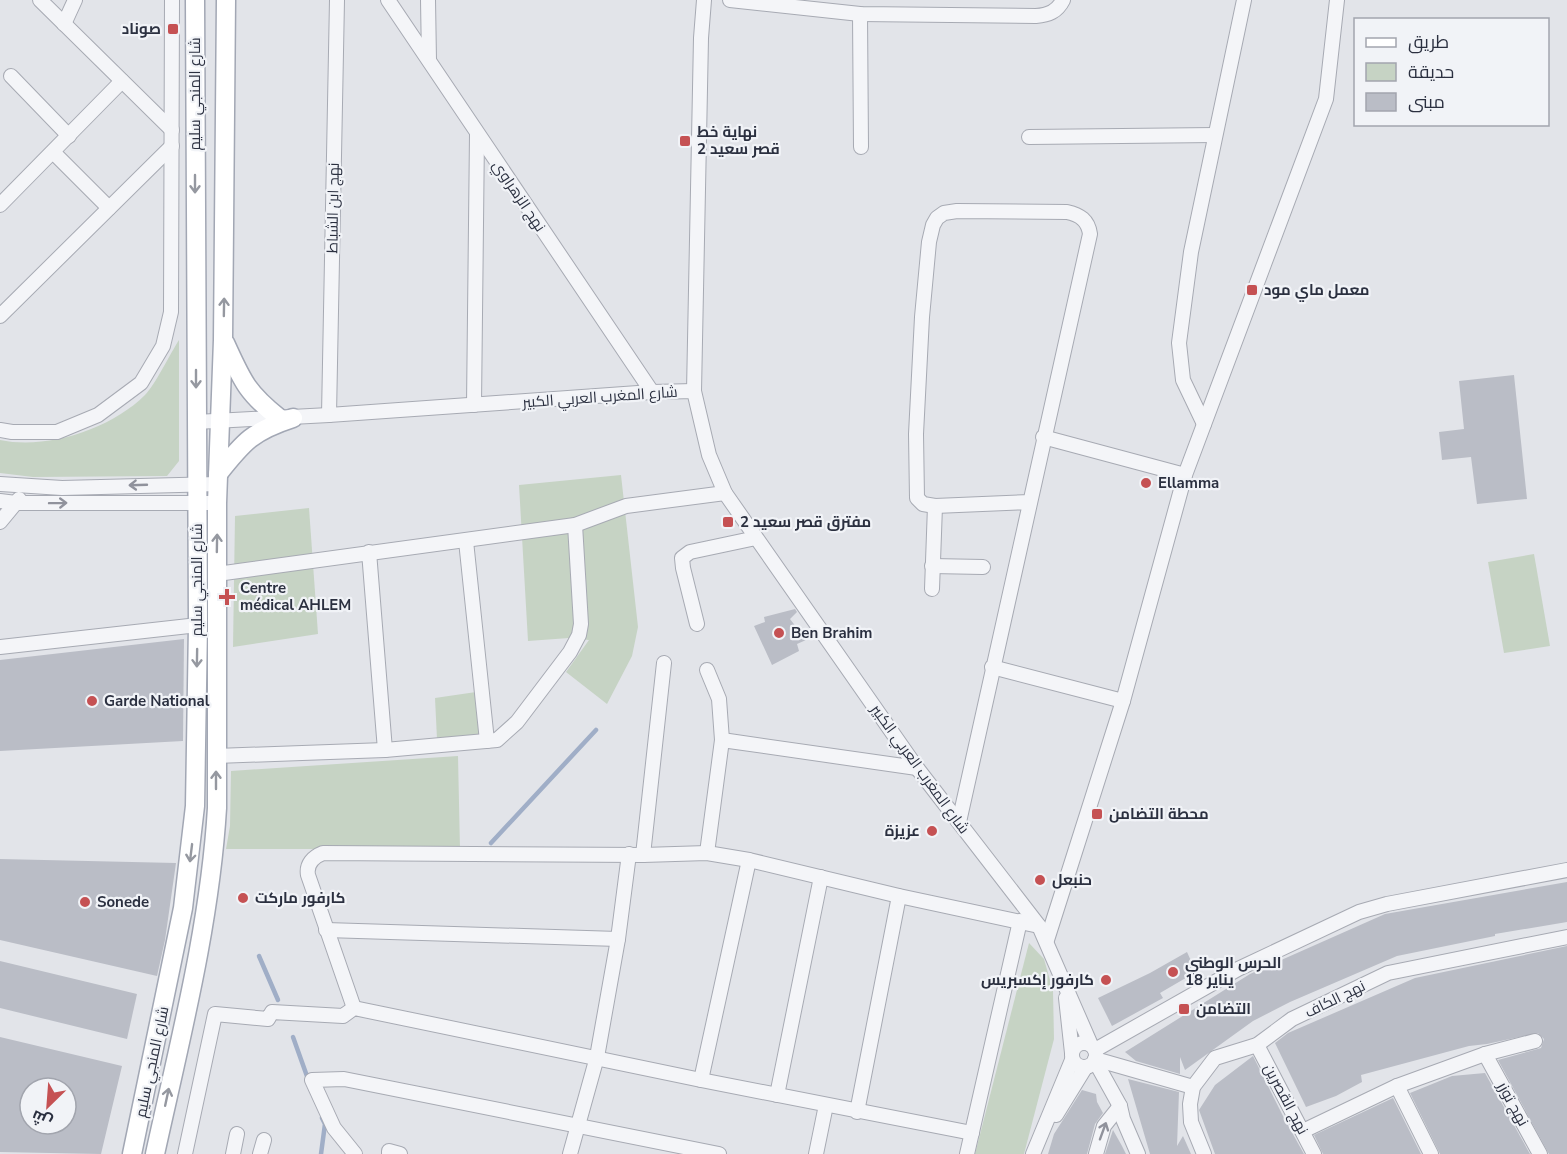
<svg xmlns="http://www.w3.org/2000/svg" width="1567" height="1154" viewBox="0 0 1567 1154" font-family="'Nunito Sans',Cairo,sans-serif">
	<rect width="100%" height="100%" fill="#e2e4e9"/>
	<g fill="#c6d3c4">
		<path d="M179,340V461L167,476L33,477L0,473V440C47,450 111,429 145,395C155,385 170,354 179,340Z"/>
		<path d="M621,475L638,627L632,656L607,704L566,672L589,640L569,638L528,641L519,485Z"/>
		<path d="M309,508L318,634L233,647L235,516Z"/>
		<path d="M1534,554L1550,646L1504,653L1488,562Z"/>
		<path d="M476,692L480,735L437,739L435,698Z"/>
		<path d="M458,756L460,849H226L230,826L231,771Z"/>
		<path d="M1029,943L1044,959L1053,991L1054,1039L1024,1154H975Z"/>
	</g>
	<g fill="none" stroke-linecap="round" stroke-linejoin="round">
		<g stroke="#a0aec7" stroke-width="4.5">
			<path d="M491,843L596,730"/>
			<path d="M259,956L278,1000"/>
			<path d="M293,1037L308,1079"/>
			<path d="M321,1154L325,1124L322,1118"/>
		</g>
	</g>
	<g fill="#babdc6" fill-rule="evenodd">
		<path d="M1514,375L1527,499L1477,504L1471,457L1442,460L1439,432L1464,429L1459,381Z"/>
		<path d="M795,609L797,612L790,619L806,640L797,644L799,651L772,665L754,626L765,622L764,617Z"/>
		<path d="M184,639L183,741L0,751V660Z"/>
		<path d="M0,859L176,863L165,940L157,976L0,940Z"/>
		<path d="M1567,882V922L1495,934V936L1397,956L1290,1002L1253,1021L1185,1070L1180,1057V1074L1136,1061L1125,1052L1250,974L1385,914Z"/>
		<path d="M1567,946V1154H1549L1498,1060L1541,1048L1544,1039L1538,1033L1487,1044L1469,1046L1361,1075L1362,1082L1336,1096L1306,1107L1275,1043L1288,1033L1415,978Z"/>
		<path d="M1187,952L1196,972L1160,993L1163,998L1112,1026L1098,998L1150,973Z"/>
		<path d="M0,961L137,994L127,1039L0,1008Z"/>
		<path d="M0,1037L122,1066L101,1154L0,1152ZM30,1088H66V1124H30Z"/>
		<path d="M1253,1056L1284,1118L1304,1154H1215L1199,1110L1215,1085Z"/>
		<path d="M1485,1073L1530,1154H1440L1410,1093L1452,1076Z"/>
		<path d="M1128,1079L1179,1092L1177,1146L1183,1136L1191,1154H1150Z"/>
		<path d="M1082,1090L1096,1094L1097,1102L1103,1113L1095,1124L1087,1154H1048L1054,1134Z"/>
		<path d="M1393,1098L1421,1154H1323L1314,1135Z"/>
		<path d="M1113,1130L1122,1146L1126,1154H1105Z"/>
	</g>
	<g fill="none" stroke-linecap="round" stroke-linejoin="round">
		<defs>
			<g id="minor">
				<path d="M40,0L172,130"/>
				<path d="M388,0L652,392"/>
				<path d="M428,0L429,60"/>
				<path d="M730,0L860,14L1036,16C1048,15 1057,12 1063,0"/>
				<path d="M860,14L861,147"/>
				<path d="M64,24L75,0"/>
				<path d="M11,76L69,136"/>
				<path d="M1029,137L1215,135"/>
				<path d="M53,152L109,208"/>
				<path d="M0,205L122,81"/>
				<path d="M0,316L172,146"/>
				<path d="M694,391L701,38L704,0"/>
				<path d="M474,405L477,134"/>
				<path d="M329,415L337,0"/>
				<path d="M196,422L329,415L652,392L694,391L709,455L725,493L917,768L1039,926L1091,1045"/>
				<path d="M1204,424L1183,380L1179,343L1191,252L1244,0"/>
				<path d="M0,430L12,432H57L98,415L141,383L163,346L171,312L172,0"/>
				<path d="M1043,437L1185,475"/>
				<path d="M0,484L62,488L218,484"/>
				<path d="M0,501L16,503H217"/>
				<path d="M0,522L19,499"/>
				<path d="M466,541L487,741"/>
				<path d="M369,552L385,750"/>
				<path d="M932,566L983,567"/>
				<path d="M217,574L575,525L626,506L725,493"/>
				<path d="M932,589L935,506"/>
				<path d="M697,624L683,568L682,558L690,552L756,538"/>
				<path d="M0,647L198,625"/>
				<path d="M992,667L1123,701"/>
				<path d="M707,670L719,699L722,740"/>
				<path d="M216,756L385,750L497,740L517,722L570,652L579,635L581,624L575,525"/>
				<path d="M959,822L1090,234C1088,220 1080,215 1067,212L957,211L944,213L937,218L933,225L929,242L922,317L916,434L917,498L923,504L935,506L1030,502"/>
				<path d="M707,853L722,740L917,768"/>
				<path d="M643,855L664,663"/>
				<path d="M326,930L618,939"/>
				<path d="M1047,940L1123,701L1185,475L1326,99L1337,0"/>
				<path d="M1066,998L1072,1053"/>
				<path d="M354,1008L308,875C306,864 313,857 323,853L643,855L707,853L749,860L899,896L1039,926"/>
				<circle cx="1084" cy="1055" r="12"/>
				<path d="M1257,1045L1314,1154"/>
				<path d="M1095,1050L1238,969L1359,912L1387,904L1567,870"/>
				<path d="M1485,1054L1540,1154"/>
				<path d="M1095,1059L1193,1087"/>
				<path d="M1095,1061L1120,1106L1123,1119L1138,1154"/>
				<path d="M701,1080L749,860"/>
				<path d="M1397,1086L1431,1154"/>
				<path d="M777,1095L821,877"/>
				<path d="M857,1112L899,896"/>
				<path d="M1056,1115L1085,1068"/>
				<path d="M1303,1131L1397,1086L1485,1054L1535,1041"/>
				<path d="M185,1154L215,1014L268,1019L272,1012L343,1016L354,1008L701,1080L972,1133"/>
				<path d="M233,1154L237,1134"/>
				<path d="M260,1154L264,1140"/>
				<path d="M355,1154L334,1128L312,1080L344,1079L719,1154"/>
				<path d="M389,1154V1151L400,1154"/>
				<path d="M570,1154L597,1057L618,939L629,854"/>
				<path d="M816,1154L826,1105"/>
				<path d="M967,1154L1020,921"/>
				<path d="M1033,1154L1072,1060"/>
				<path d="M1096,1154L1104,1126L1120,1106"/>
				<path d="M1204,1154L1191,1122L1190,1104L1193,1087L1215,1058L1257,1045L1292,1019L1388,973L1567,937"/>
			</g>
			<g id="major">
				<path d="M225,343C242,380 246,392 279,418"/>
				<path d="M218,474C244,441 253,431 293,418"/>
				<path d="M132,1154L183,908L195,806L198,625L195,0"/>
				<path d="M155,1154C180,1040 210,925 217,808V503L223,340L226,0"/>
			</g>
		</defs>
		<use href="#minor" stroke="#a7aab3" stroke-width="16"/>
		<use href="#major" stroke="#a2a7b4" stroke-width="21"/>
		<use href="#minor" stroke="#f4f5f8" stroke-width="14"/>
		<use href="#major" stroke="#fff" stroke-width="18"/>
	</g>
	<defs><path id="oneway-shaft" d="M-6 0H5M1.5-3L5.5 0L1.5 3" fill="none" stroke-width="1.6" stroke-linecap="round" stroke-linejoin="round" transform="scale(1.5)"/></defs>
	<g stroke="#9598a0">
		<use href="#oneway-shaft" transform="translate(195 184) rotate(90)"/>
		<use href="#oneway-shaft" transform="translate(224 307) rotate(-89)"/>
		<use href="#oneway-shaft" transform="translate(196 379) rotate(90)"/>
		<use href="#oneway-shaft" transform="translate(217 543) rotate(-89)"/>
		<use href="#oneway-shaft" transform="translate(197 658) rotate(91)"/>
		<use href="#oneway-shaft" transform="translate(216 780) rotate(-90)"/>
		<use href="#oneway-shaft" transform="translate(191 853) rotate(97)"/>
		<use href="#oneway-shaft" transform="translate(167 1097) rotate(-78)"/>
	</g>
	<g stroke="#90929c">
		<use href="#oneway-shaft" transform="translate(138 485) rotate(178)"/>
		<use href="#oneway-shaft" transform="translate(58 503) rotate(-1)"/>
		<use href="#oneway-shaft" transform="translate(1103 1131) rotate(-70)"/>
	</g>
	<g fill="#c55153" stroke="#f1f3f7" stroke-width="2">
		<rect x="167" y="23" width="12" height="12" rx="3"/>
		<rect x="679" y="135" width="12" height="12" rx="3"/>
		<rect x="1246" y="284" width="12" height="12" rx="3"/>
		<circle cx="1146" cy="483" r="6"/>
		<rect x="722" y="516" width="12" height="12" rx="3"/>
		<path d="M224 588h6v6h6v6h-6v6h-6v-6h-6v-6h6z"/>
		<circle cx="779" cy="633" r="6"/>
		<circle cx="92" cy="701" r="6"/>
		<rect x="1091" y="808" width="12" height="12" rx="3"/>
		<circle cx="932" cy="831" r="6"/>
		<circle cx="1040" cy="880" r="6"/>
		<circle cx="243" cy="898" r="6"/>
		<circle cx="85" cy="902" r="6"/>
		<circle cx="1173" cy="972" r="6"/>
		<circle cx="1106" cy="980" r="6"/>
		<rect x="1178" y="1003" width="12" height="12" rx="3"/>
	</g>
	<g text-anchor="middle" stroke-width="4.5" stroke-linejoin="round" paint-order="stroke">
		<g font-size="15" font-weight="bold" fill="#2b3040" stroke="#f1f3f7" text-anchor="start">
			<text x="161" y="34" text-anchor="end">صوناد</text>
			<text x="697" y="137">نهاية خط<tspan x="697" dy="17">قصر سعيد 2</tspan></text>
			<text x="1264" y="295">معمل ماي مود</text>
			<text x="1158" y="488">Ellamma</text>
			<text x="740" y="527">مفترق قصر سعيد 2</text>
			<text x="240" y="593">Centre<tspan x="240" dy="17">médical AHLEM</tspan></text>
			<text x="791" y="638">Ben Brahim</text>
			<text x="104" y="706">Garde National</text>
			<text x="1109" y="819">محطة التضامن</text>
			<text x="920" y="836" text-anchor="end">عزيزة</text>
			<text x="1052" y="885">حنبعل</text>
			<text x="255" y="903">كارفور ماركت</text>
			<text x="97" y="907">Sonede</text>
			<text x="1185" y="968">الحرس الوطني<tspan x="1185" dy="17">18 يناير</tspan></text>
			<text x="1094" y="985" text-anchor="end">كارفور إكسبريس</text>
			<text x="1196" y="1014">التضامن</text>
		</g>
		<g font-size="15" fill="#2b3040" stroke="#f1f3f7">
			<text transform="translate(195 94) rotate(-90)" y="5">شارع المنجي سليم</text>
			<text transform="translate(519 196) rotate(56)" y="5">نهج الزهراوي</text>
			<text transform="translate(333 208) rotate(-89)" y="5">نهج ابن الشباط</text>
			<text transform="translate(600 397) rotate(-4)" y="5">شارع المغرب العربي الكبير</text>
			<text transform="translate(197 580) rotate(-90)" y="5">شارع المنجي سليم</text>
			<text transform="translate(920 769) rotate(54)" y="5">شارع المغرب العربي الكبير</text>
			<text transform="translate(1335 999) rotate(-26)" y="5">نهج الكاف</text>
			<text transform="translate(152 1062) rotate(-78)" y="5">شارع المنجي سليم</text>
			<text transform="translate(1286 1099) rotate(62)" y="5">نهج القصرين</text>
			<text transform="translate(1513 1104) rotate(61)" y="5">نهج توزر</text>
		</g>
	</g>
	<rect x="1354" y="18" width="195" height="108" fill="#f1f3f7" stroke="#a2a5ae" stroke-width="1.5"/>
	<rect x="1366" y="38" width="30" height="9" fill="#ffffff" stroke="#a2a5ae" stroke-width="1.5"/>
	<text x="1408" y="48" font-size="18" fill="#2b3040">طريق</text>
	<rect x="1366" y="63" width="30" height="18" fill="#c6d3c4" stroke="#a2a5ae" stroke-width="1.5"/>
	<text x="1408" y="78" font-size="18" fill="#2b3040">حديقة</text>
	<rect x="1366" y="93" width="30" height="18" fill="#babdc6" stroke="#a2a5ae" stroke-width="1.5"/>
	<text x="1408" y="108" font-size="18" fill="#2b3040">مبنى</text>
	<g transform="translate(48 1106) rotate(205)"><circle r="28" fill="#f1f3f7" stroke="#a2a5ae" stroke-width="1.5"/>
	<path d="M0-4.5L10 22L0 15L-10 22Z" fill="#c55153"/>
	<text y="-9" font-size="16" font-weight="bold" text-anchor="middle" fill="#2b3040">ش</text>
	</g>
</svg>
